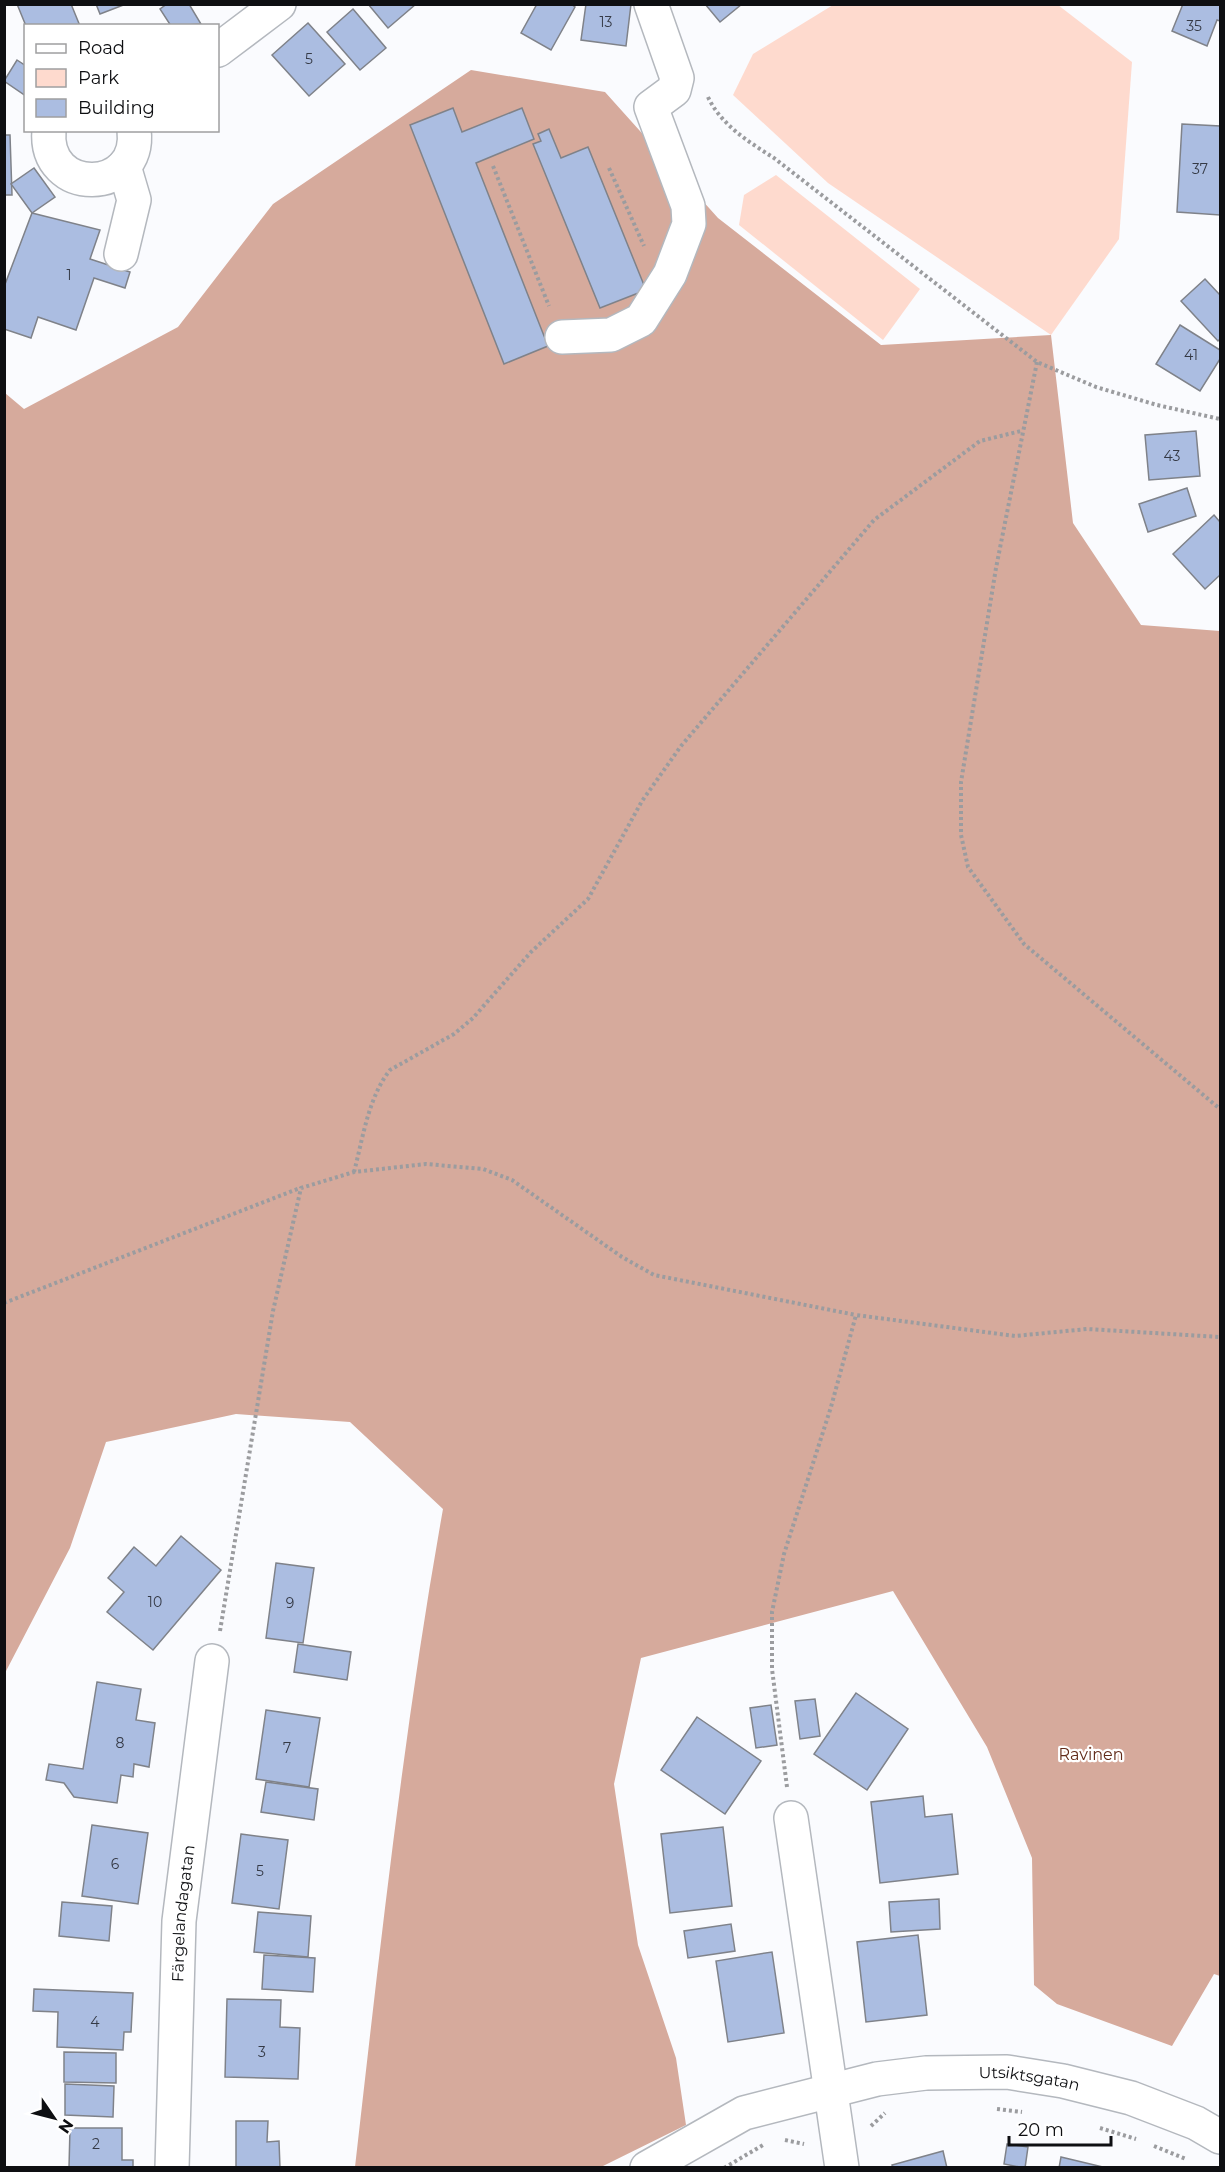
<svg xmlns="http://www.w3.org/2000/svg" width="1225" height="2172" viewBox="0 0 1225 2172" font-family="Montserrat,sans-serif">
	<rect width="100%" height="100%" fill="#fafbfe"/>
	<g fill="#fedace">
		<path d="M833,5H1058L1132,62L1119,239L1051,335L828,183L733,95L753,54Z"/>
		<path d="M776,175L920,289L883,340L739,225L744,195Z"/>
	</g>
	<path fill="#d6aa9c" d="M471,70L605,92L718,218L881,345L1051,335L1073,523L1141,625L1220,631V1976L1214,1974L1172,2046L1057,2004L1034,1985L1032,1858L987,1747L893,1591L641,1658L614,1784L638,1945L676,2058L686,2125L601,2167H355C380,1948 404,1727 443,1509L350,1422L236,1414L106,1442L70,1548L5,1673V393L24,409L178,327L273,204Z"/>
	<g fill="#abbde1" stroke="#7f8289" stroke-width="1.5">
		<path d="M17,4H71L80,26H26Z"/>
		<path d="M96,4H126L100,14Z"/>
		<path d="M167,4H189L201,24L171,26L160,9Z"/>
		<path d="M368,4H416L388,28Z"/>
		<path d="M537,4H571L575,7L551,50L521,33Z"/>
		<path d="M586,4H631L626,46L581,40Z"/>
		<path d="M705,4H742L720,22Z"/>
		<path d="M1183,4H1220V21L1217,20L1207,46L1172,31Z"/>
		<path d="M353,9L386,48L360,70L327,32Z"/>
		<path d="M308,23L345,64L309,96L272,55Z"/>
		<path d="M17,60L26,66V96L4,81Z"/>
		<path d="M453,108L462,132L522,108L534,139L476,163L548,346L504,364L410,125Z"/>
		<path d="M1182,124L1220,126V215L1177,212Z"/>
		<path d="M549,129L561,158L588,147L646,290L600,308L533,144L541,141L538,134Z"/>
		<path d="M4,135H10L12,195H4Z"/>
		<path d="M34,168L55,197L32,213L11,184Z"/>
		<path d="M32,213L100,230L90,259L130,272L125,288L94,278L76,330L38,317L31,338L4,329V287Z"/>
		<path d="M1205,279L1220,295V339L1218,341L1181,301Z"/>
		<path d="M1180,325L1220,350V359L1200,391L1156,364Z"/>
		<path d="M1196,431L1200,476L1149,480L1145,435Z"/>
		<path d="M1187,488L1196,516L1148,532L1139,504Z"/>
		<path d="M1214,515L1220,522V575L1205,589L1173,554Z"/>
		<path d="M181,1536L221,1570L153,1650L107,1612L124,1592L108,1578L134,1547L156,1566Z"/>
		<path d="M276,1563L314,1568L303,1643L266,1638Z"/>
		<path d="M298,1644L351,1652L347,1680L294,1672Z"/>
		<path d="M97,1682L141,1689L136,1720L155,1723L149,1767L134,1764L133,1777L121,1775L117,1803L74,1797L64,1783L46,1780L49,1764L83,1769Z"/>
		<path d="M856,1693L908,1729L867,1790L814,1754Z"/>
		<path d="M815,1699L820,1736L800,1739L795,1701Z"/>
		<path d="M771,1705L777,1745L756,1748L750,1708Z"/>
		<path d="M266,1710L320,1718L309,1787L256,1779Z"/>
		<path d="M697,1717L761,1761L725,1814L661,1770Z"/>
		<path d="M266,1782L318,1789L314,1820L261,1812Z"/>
		<path d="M923,1796L925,1817L952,1814L958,1874L880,1883L871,1802Z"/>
		<path d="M92,1825L148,1833L138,1904L82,1896Z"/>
		<path d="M723,1827L732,1906L670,1913L661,1834Z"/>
		<path d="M241,1834L288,1840L279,1909L232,1903Z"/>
		<path d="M939,1899L940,1929L891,1932L889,1902Z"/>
		<path d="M62,1902L112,1906L109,1941L59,1936Z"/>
		<path d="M258,1912L311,1916L308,1957L254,1952Z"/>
		<path d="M731,1924L735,1951L688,1958L684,1931Z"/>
		<path d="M918,1935L927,2015L866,2022L857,1942Z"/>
		<path d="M772,1952L784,2033L728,2042L716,1961Z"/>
		<path d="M264,1955L315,1958L313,1992L262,1989Z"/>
		<path d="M34,1989L133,1993L131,2032H124L123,2050L57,2047L58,2012L33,2011Z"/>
		<path d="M227,1999L281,2000L280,2027L300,2028L298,2079L225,2077Z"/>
		<path d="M64,2052L116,2053V2083L64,2082Z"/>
		<path d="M65,2084L114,2086L113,2117L65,2115Z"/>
		<path d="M236,2121H268L267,2142L279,2141L280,2168H236Z"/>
		<path d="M70,2128H122V2160H133V2168H69Z"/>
		<path d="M1007,2144L1028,2147L1025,2168L1004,2164Z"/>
		<path d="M943,2151L947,2168H893L892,2165Z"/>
		<path d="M1061,2157L1107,2168H1059Z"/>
	</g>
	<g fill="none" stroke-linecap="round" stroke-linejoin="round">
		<defs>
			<g id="minor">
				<path d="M218,50L279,4"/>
				<path d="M49,130C43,197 142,195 134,130"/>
				<path d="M121,254L134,200L124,166"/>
				<path d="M562,337L611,335L641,320L670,274L689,224L688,206L651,107L674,90L677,78L651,4"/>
				<path d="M791,1818L842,2168"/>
				<path id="s1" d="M172,2168L179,1921L212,1661"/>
				<path id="s2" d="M647,2168L744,2113L877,2079L926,2073L1007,2072L1063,2081L1131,2098L1196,2123L1220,2137"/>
			</g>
		</defs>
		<use href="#minor" stroke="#b4b8be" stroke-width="36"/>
		<g stroke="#9b9c9f" stroke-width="4" stroke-dasharray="3 3" stroke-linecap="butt">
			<path d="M708,97C721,125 749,142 774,158L1037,362L1096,387L1157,405L1220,419"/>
			<path d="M493,166L549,306"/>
			<path d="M609,168L644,246"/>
			<path d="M1037,362L996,568L961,782V835L968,867L1024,944L1220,1109"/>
			<path d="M354,1172C363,1138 368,1098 390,1070L454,1034L473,1018L531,952L588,899L642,801L681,746L874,520L980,441L1021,431"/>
			<path d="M4,1303L300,1188"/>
			<path d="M220,1631L273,1311L301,1188L354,1172L426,1164L483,1169L512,1180L622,1257L654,1275L856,1315"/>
			<path d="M787,1787L772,1669V1612L784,1554L831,1407L856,1315L1015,1336L1087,1329L1220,1337"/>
			<path d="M997,2109L1022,2112"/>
			<path d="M871,2126L885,2113"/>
			<path d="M1100,2128L1136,2139"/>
			<path d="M785,2140L804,2144"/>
			<path d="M1154,2146L1186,2159"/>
			<path d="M724,2168L763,2145"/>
		</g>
		<use href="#minor" stroke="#fff" stroke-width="33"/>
	</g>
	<g text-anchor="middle" stroke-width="4.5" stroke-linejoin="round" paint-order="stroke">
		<g font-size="14" fill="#353a46">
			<text x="606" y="27">13</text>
			<text x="1194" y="31">35</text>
			<text x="309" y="64">5</text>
			<text x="1200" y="174">37</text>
			<text x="69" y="280">1</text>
			<text x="1191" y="360">41</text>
			<text x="1172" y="461">43</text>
			<text x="155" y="1607">10</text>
			<text x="290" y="1608">9</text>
			<text x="120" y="1748">8</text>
			<text x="287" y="1753">7</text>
			<text x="115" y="1869">6</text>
			<text x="260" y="1876">5</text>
			<text x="95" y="2027">4</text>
			<text x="262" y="2057">3</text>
			<text x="96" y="2149">2</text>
		</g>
		<g font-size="16" fill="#622b19" stroke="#fff">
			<text x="1091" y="1760">Ravinen</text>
		</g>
		<g font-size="16" fill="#0e0f12" stroke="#fff">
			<text dy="6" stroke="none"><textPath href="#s1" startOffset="255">Färgelandagatan</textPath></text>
			<text dy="6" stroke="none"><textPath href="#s2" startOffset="402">Utsiktsgatan</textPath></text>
		</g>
	</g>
	<rect width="1225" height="2172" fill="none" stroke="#0e0f12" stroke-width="12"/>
	<rect x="24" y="24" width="195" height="108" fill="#ffffff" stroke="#9f9fa0" stroke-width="1.5"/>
	<rect x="36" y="44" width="30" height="9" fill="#ffffff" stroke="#9f9fa0" stroke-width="1.5"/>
	<text x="78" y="54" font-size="18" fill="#0e0f12">Road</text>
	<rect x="36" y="69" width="30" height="18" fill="#fedace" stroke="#9f9fa0" stroke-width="1.5"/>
	<text x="78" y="84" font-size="18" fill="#0e0f12">Park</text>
	<rect x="36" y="99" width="30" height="18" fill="#abbde1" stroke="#9f9fa0" stroke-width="1.5"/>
	<text x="78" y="114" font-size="18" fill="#0e0f12">Building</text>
	<g transform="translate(54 2118) rotate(125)" stroke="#ffffff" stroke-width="4.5" paint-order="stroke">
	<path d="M0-4.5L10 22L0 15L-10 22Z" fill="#0e0f12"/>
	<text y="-9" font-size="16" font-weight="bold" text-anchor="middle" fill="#0e0f12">N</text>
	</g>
	<path d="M1009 2136v9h102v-9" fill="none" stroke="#0e0f12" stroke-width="3"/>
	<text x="1018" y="2136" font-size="18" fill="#0e0f12" stroke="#ffffff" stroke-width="4.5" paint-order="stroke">20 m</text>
</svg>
